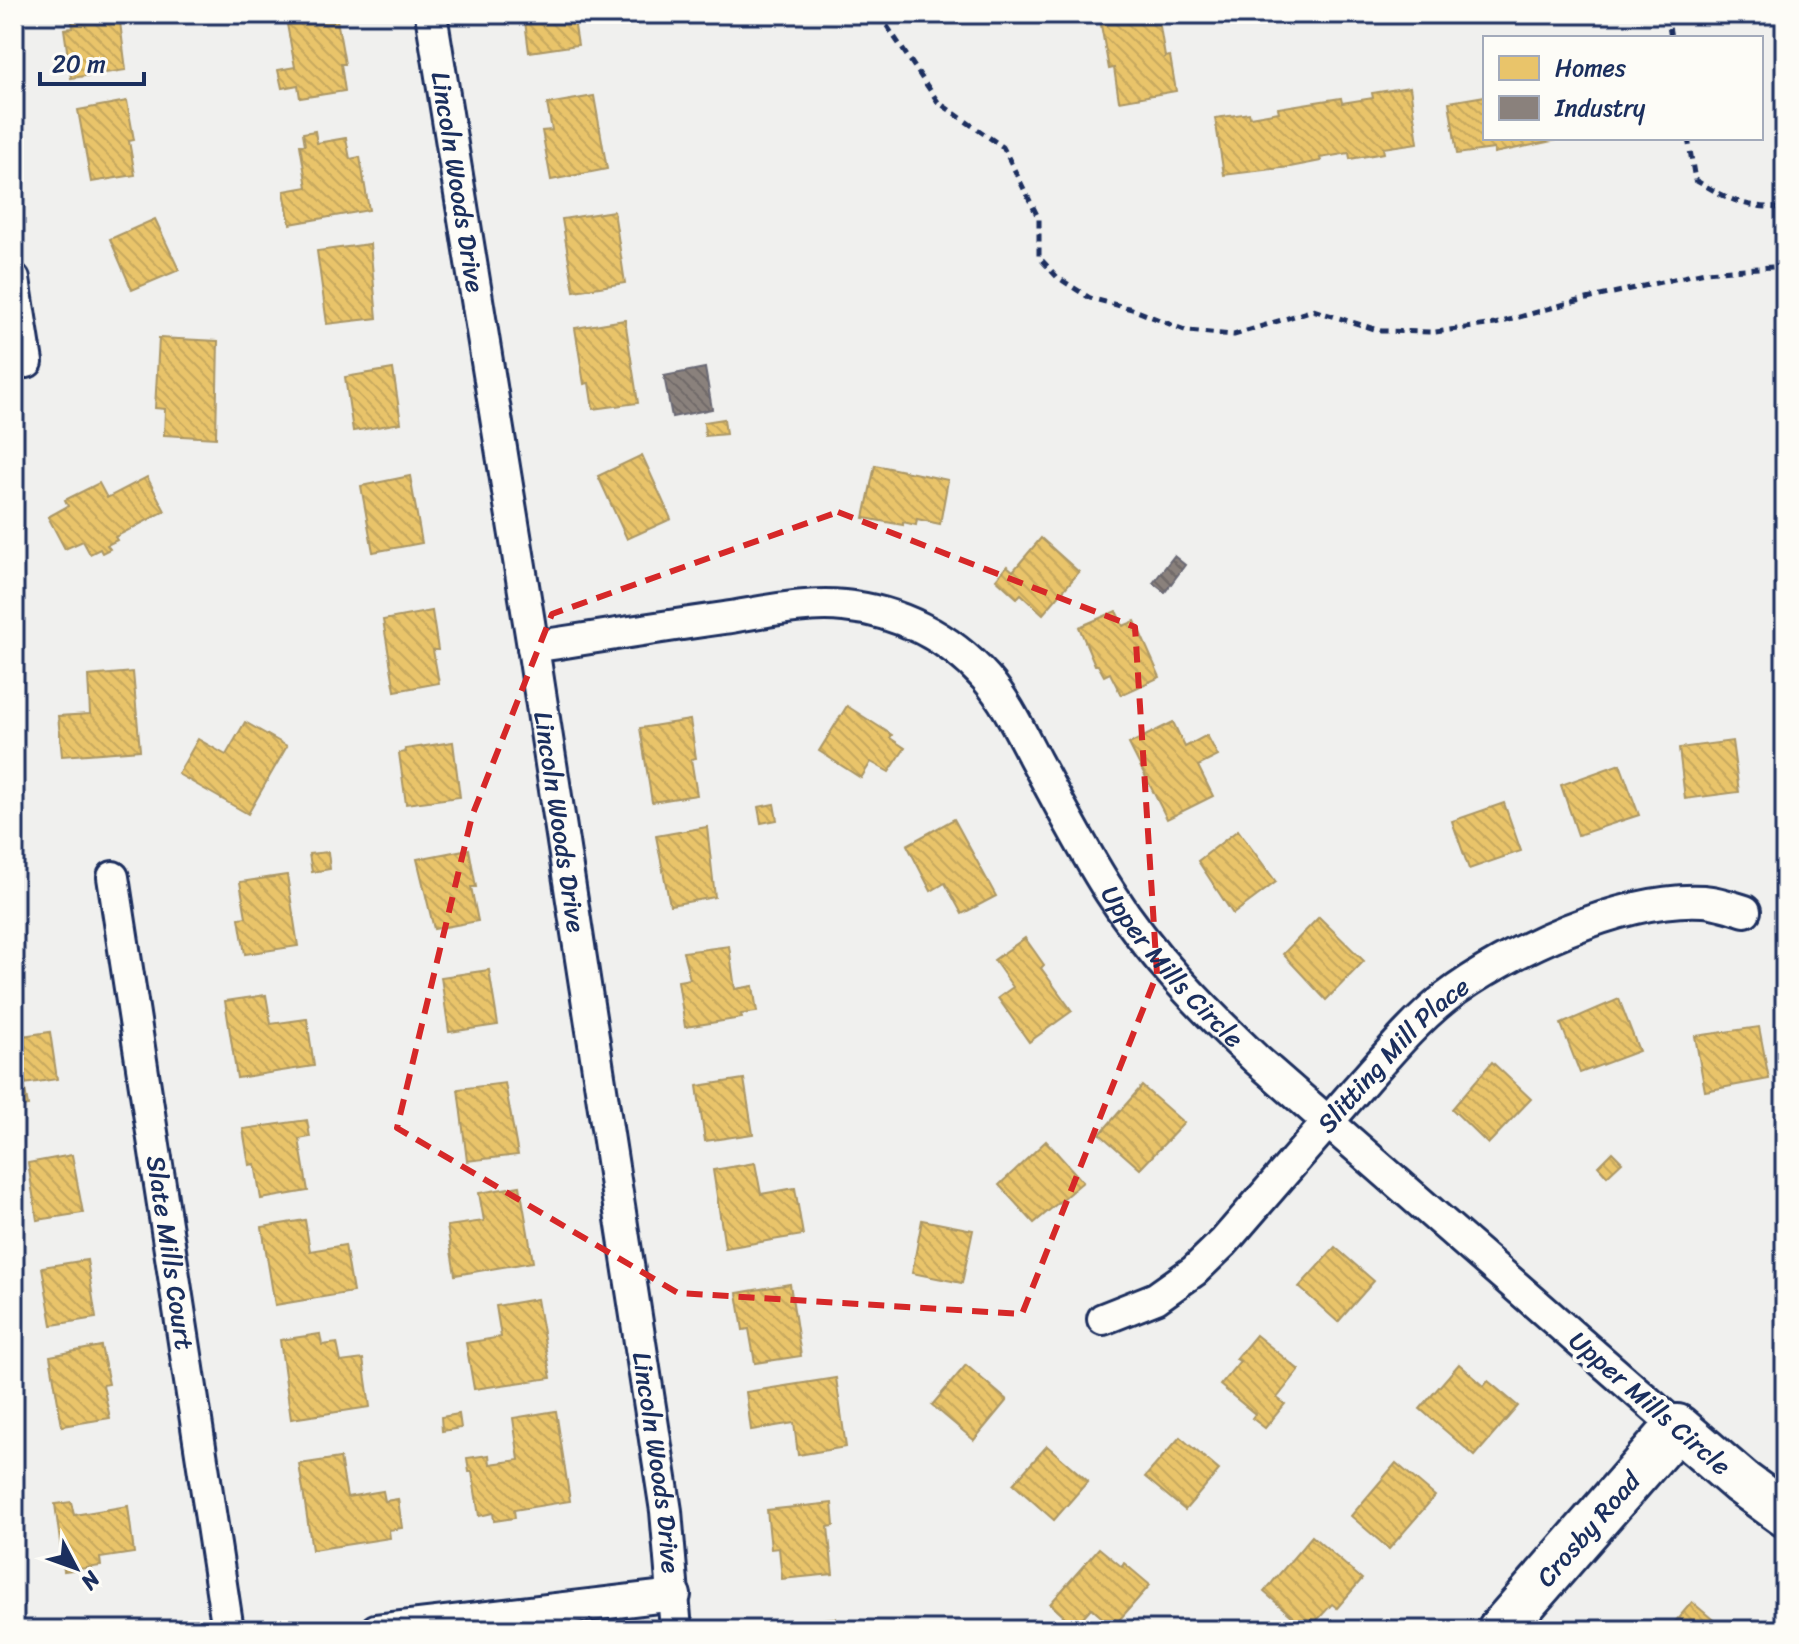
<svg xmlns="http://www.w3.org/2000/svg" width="1799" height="1644" viewBox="0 0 1799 1644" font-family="Sriracha,sans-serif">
	<defs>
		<pattern id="homes-back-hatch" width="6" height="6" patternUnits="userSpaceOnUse" patternTransform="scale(2)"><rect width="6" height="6" fill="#e9c46a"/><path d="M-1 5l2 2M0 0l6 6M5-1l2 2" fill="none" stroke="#c7a95e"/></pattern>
		<pattern id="industry-back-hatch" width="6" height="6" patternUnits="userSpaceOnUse" patternTransform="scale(2)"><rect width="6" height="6" fill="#8a817c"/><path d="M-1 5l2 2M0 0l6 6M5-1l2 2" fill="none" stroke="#706a69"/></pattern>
	</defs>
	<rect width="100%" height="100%" fill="#f0f0ee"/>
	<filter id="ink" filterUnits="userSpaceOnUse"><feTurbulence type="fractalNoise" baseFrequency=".0125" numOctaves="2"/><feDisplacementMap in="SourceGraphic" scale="16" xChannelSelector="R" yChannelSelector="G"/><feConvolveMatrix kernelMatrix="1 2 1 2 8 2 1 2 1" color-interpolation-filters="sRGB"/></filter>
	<g filter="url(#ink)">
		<g fill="url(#homes-back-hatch)" stroke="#ab9766" stroke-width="2">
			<path d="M71,14H119L126,70L71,78L64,29L73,28Z"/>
			<path d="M315,14H336L345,64H341L345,91L300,98L298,85L282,88L278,70L295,67L286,19Z"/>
			<path d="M524,14H573L578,45L529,52Z"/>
			<path d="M1099,14H1158L1165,57L1170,56L1176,91L1119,101L1114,68L1109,69Z"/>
			<path d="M1410,87L1418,143L1383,148L1384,153L1350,159L1349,153L1320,158L1321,161L1290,167L1224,175L1215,118L1249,113L1250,117L1279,112L1278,108L1341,98L1342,103L1373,98L1372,93Z"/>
			<path d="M594,96L607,169L551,180L542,131L552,130L547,104Z"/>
			<path d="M1485,96V138H1556L1557,140L1494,153V149L1457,154L1449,102Z"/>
			<path d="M127,101L134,140L129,141L135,175L91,182L78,110Z"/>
			<path d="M315,131L317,143L346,138L350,159L360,157L369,210L290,224L284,191L307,187L300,145H305L303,133Z"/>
			<path d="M614,211L625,283L574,291L562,219Z"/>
			<path d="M155,219L179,270L132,290L110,239Z"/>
			<path d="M370,244L377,318L327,324L317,251Z"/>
			<path d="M625,320L638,403L593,409L589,383L584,384L575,328Z"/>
			<path d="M159,338L218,341L216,438L164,435L165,409L155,408Z"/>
			<path d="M393,369L401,423L353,431L345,377Z"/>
			<path d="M724,419L726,434L705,436L704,422Z"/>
			<path d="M642,455L671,519L627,539L598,476Z"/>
			<path d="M875,465L948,480L940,524L917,519L916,525L903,522V525L864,518Z"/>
			<path d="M410,476L422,543L373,552L361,486Z"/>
			<path d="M147,477L165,511L115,537L117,540L107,545L110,549L102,553L100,549L90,554L83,541L65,549L48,517L68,506L65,500L99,483L107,498Z"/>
			<path d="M1041,538L1079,572L1043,614L1021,594L1017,598L996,579L1007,566L1013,571Z"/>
			<path d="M432,611L438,650H433L439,683L395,691L383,620Z"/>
			<path d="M1116,611L1123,626L1135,621L1160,677L1121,695L1110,673L1104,676L1098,665H1095L1079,627Z"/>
			<path d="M133,672L140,750L62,756L58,716L90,714L88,676Z"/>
			<path d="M847,706L892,735L890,738L905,748L889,772L871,762L861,778L819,751Z"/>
			<path d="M690,720L696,758L691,759L697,795L652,802L640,728Z"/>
			<path d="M245,722L287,746L248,814L178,774L198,739L226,755Z"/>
			<path d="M1173,722L1185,747L1207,735L1218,756L1198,766L1213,796L1167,819L1129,744Z"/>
			<path d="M1732,741L1739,792L1685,799L1679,748Z"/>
			<path d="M453,742L460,797L406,804L399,753L406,752L405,749Z"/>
			<path d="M1620,764L1639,815L1578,835L1561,785Z"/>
			<path d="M1504,803L1521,851L1469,869L1452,821Z"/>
			<path d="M774,804L777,820L761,823L758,807Z"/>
			<path d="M954,819L996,896L962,914L945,883L931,891L907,845Z"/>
			<path d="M707,827L715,897L670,905L656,836Z"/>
			<path d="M1238,830L1276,882L1233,914L1198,861Z"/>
			<path d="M469,849L476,887H471L478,921L434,929L417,859Z"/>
			<path d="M328,852L330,869L312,872L309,854Z"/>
			<path d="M287,875L298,946L245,954L239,918L246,917L240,882Z"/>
			<path d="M1319,917L1364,961L1326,1000L1283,954Z"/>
			<path d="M1025,938L1044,965L1041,968L1072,1011L1029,1042L998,998L1013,987L994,960Z"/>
			<path d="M729,946L735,989L753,986L757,1012L741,1014L742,1018L685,1027L678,981L690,979L683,952Z"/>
			<path d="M489,970L498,1025L449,1032L441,977Z"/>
			<path d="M266,995L271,1024L307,1019L314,1066L237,1078L225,1001Z"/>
			<path d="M1619,999L1639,1051L1580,1073L1561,1024Z"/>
			<path d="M1759,1027L1769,1079L1705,1091L1695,1036Z"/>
			<path d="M50,1032L57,1079L24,1084L28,1106L14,1108V1037Z"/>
			<path d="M1492,1062L1531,1099L1488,1144L1452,1109Z"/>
			<path d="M744,1079L753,1134L705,1141L697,1086Z"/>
			<path d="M505,1083L518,1155L467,1161L458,1089Z"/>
			<path d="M1142,1086L1184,1123L1140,1169L1100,1134Z"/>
			<path d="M307,1120L310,1137L299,1139L308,1191L261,1199L255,1164L249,1165L243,1129Z"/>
			<path d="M1046,1141L1083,1182L1034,1223L999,1185Z"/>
			<path d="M1612,1152L1622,1162L1607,1176L1598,1166Z"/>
			<path d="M72,1155L83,1213L37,1220L28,1163Z"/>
			<path d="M755,1163L761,1194L795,1188L803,1235L725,1248L713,1170Z"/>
			<path d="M520,1186L533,1262L455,1275L447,1226L484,1221L479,1193Z"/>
			<path d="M305,1220L310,1251L345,1245L353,1292L275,1305L262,1227Z"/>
			<path d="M922,1220L973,1230L962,1283L912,1273Z"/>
			<path d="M1335,1247L1374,1281L1338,1322L1299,1287Z"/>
			<path d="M87,1260L96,1318L52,1325L42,1267Z"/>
			<path d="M790,1284L801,1356L755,1363L749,1329L743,1330L737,1293Z"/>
			<path d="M537,1299L551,1378L474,1389L466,1343L501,1337L496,1306Z"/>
			<path d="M320,1334L322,1345L337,1343L341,1362L363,1359L370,1407L291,1419L280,1340Z"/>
			<path d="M1256,1335L1299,1370L1277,1398L1285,1404L1265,1428L1252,1418L1255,1414L1220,1385L1240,1361L1236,1359Z"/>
			<path d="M101,1346L109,1384L103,1385L110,1418L62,1426L50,1356Z"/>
			<path d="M1459,1364L1484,1386L1488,1381L1518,1406L1475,1456L1420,1409Z"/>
			<path d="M966,1365L1007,1400L974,1440L932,1405Z"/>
			<path d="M836,1378L846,1447L798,1455L794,1423L751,1430L746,1392Z"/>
			<path d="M556,1411L570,1501L514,1510L515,1518L494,1521L493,1513L479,1516L472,1472H469L467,1458L489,1455L490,1464L519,1460L513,1418Z"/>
			<path d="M459,1414L461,1428L442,1431L441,1417Z"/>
			<path d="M1180,1437L1219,1470L1185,1510L1145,1477Z"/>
			<path d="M1047,1446L1088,1481L1054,1520L1013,1484Z"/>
			<path d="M340,1458L347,1497L383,1491L385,1501L398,1499L402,1528L389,1530L390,1538L312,1550L299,1464Z"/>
			<path d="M1396,1463L1435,1496L1389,1549L1351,1516Z"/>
			<path d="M71,1502L74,1515L128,1506L134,1553L100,1558L101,1566L64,1571L55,1504Z"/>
			<path d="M832,1503L834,1526L828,1527L833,1574L782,1579L779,1548L771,1549L767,1510Z"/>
			<path d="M1312,1536L1362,1579L1337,1608L1332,1604L1308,1630L1264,1592Z"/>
			<path d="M1099,1548L1122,1567L1124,1563L1150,1585L1113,1627L1091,1608L1075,1626L1050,1604Z"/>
			<path d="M1692,1602L1725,1630H1668Z"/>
			<path d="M836,1618L837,1630H779V1622Z"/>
		</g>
		<g fill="url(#industry-back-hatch)" stroke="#696873" stroke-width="2">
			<path d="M705,368L712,409L672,417L664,376Z"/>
			<path d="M1174,556L1185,565L1165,592L1153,583Z"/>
		</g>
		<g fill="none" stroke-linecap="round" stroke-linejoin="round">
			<defs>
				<g id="street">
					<path id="s1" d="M431,14L533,647L666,1511L676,1630"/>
					<path d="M14,279L27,362"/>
					<path id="s2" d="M533,647C597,637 660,627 724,618C763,612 805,602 844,606C898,611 950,637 986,678C1007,702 1021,733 1036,761C1060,805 1083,850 1110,892C1151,956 1202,1008 1257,1060L1677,1427"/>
					<path id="s3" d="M113,877L228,1630"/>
					<path id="s4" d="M1103,1319L1156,1298L1194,1271L1224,1242C1271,1188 1317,1134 1364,1081C1389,1053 1415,1022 1445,998C1506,951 1625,896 1704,901C1717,902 1732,907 1745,911"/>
					<path d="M376,1630L675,1595"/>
				</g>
				<g id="secondary">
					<path id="s5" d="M1500,1630L1677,1427L1741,1482L1785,1514"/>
				</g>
			</defs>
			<use href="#street" stroke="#1b2f5e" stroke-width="36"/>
			<use href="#secondary" stroke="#1b2f5e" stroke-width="50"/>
			<g stroke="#1b2f5e" stroke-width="5" stroke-dasharray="8 6" stroke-linecap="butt">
				<path d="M879,14L938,102L1003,147L1039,219V257L1057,277L1090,298L1132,309L1187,331L1234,335L1313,310L1381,331L1435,332L1495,324L1565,304L1705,272L1785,266"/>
				<path d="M1667,14L1671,38"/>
				<path d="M1688,138L1695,180C1732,201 1742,207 1785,208"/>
			</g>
			<use href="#street" stroke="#fdfcf7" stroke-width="30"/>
			<use href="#secondary" stroke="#fdfcf7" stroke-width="44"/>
		</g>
	</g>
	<path fill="none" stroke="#d62828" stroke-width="6" stroke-dasharray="16 10" stroke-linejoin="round" d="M838,512L1135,627L1157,974L1022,1314L678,1293L397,1128L472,816L552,614Z"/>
	<g text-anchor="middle" stroke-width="8" stroke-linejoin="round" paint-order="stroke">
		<g font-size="26" fill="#1b2f5e" stroke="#fdfcf7">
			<text dy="9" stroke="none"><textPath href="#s1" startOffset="170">Lincoln Woods Drive</textPath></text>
			<text dy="9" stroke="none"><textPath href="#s1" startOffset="818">Lincoln Woods Drive</textPath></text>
			<text dy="9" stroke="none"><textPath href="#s2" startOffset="822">Upper Mills Circle</textPath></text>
			<text dy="9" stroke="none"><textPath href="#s4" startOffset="398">Slitting Mill Place</textPath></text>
			<text dy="9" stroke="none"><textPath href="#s3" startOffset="380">Slate Mills Court</textPath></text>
			<text transform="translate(1650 1403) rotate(41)" y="9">Upper Mills Circle</text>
			<text dy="9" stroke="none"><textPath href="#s1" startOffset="1466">Lincoln Woods Drive</textPath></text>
			<text dy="9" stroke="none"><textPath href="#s5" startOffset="134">Crosby Road</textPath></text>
		</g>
	</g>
	<rect width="1799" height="1644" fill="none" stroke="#fdfcf7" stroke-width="48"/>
	<rect x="24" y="24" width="1751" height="1596" fill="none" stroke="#1b2f5e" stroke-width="3" filter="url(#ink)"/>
	<rect x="1483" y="36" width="280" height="104" fill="#fdfcf7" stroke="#a3aaba" stroke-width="2"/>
	<rect x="1499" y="56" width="40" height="24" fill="#e9c46a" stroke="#a3aaba" stroke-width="2"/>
	<text x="1555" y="76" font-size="24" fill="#1b2f5e">Homes</text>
	<rect x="1499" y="96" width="40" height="24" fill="#8a817c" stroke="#a3aaba" stroke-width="2"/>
	<text x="1555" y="116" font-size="24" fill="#1b2f5e">Industry</text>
	<g transform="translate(76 1568) rotate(131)" stroke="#fdfcf7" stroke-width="6" paint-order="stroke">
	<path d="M0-6L14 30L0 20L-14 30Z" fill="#1b2f5e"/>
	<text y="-12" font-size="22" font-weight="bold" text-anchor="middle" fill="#1b2f5e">N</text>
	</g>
	<path d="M40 72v12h104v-12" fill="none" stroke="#1b2f5e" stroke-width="4"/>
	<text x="52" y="72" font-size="24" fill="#1b2f5e" stroke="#fdfcf7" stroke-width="6" paint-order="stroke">20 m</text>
</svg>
